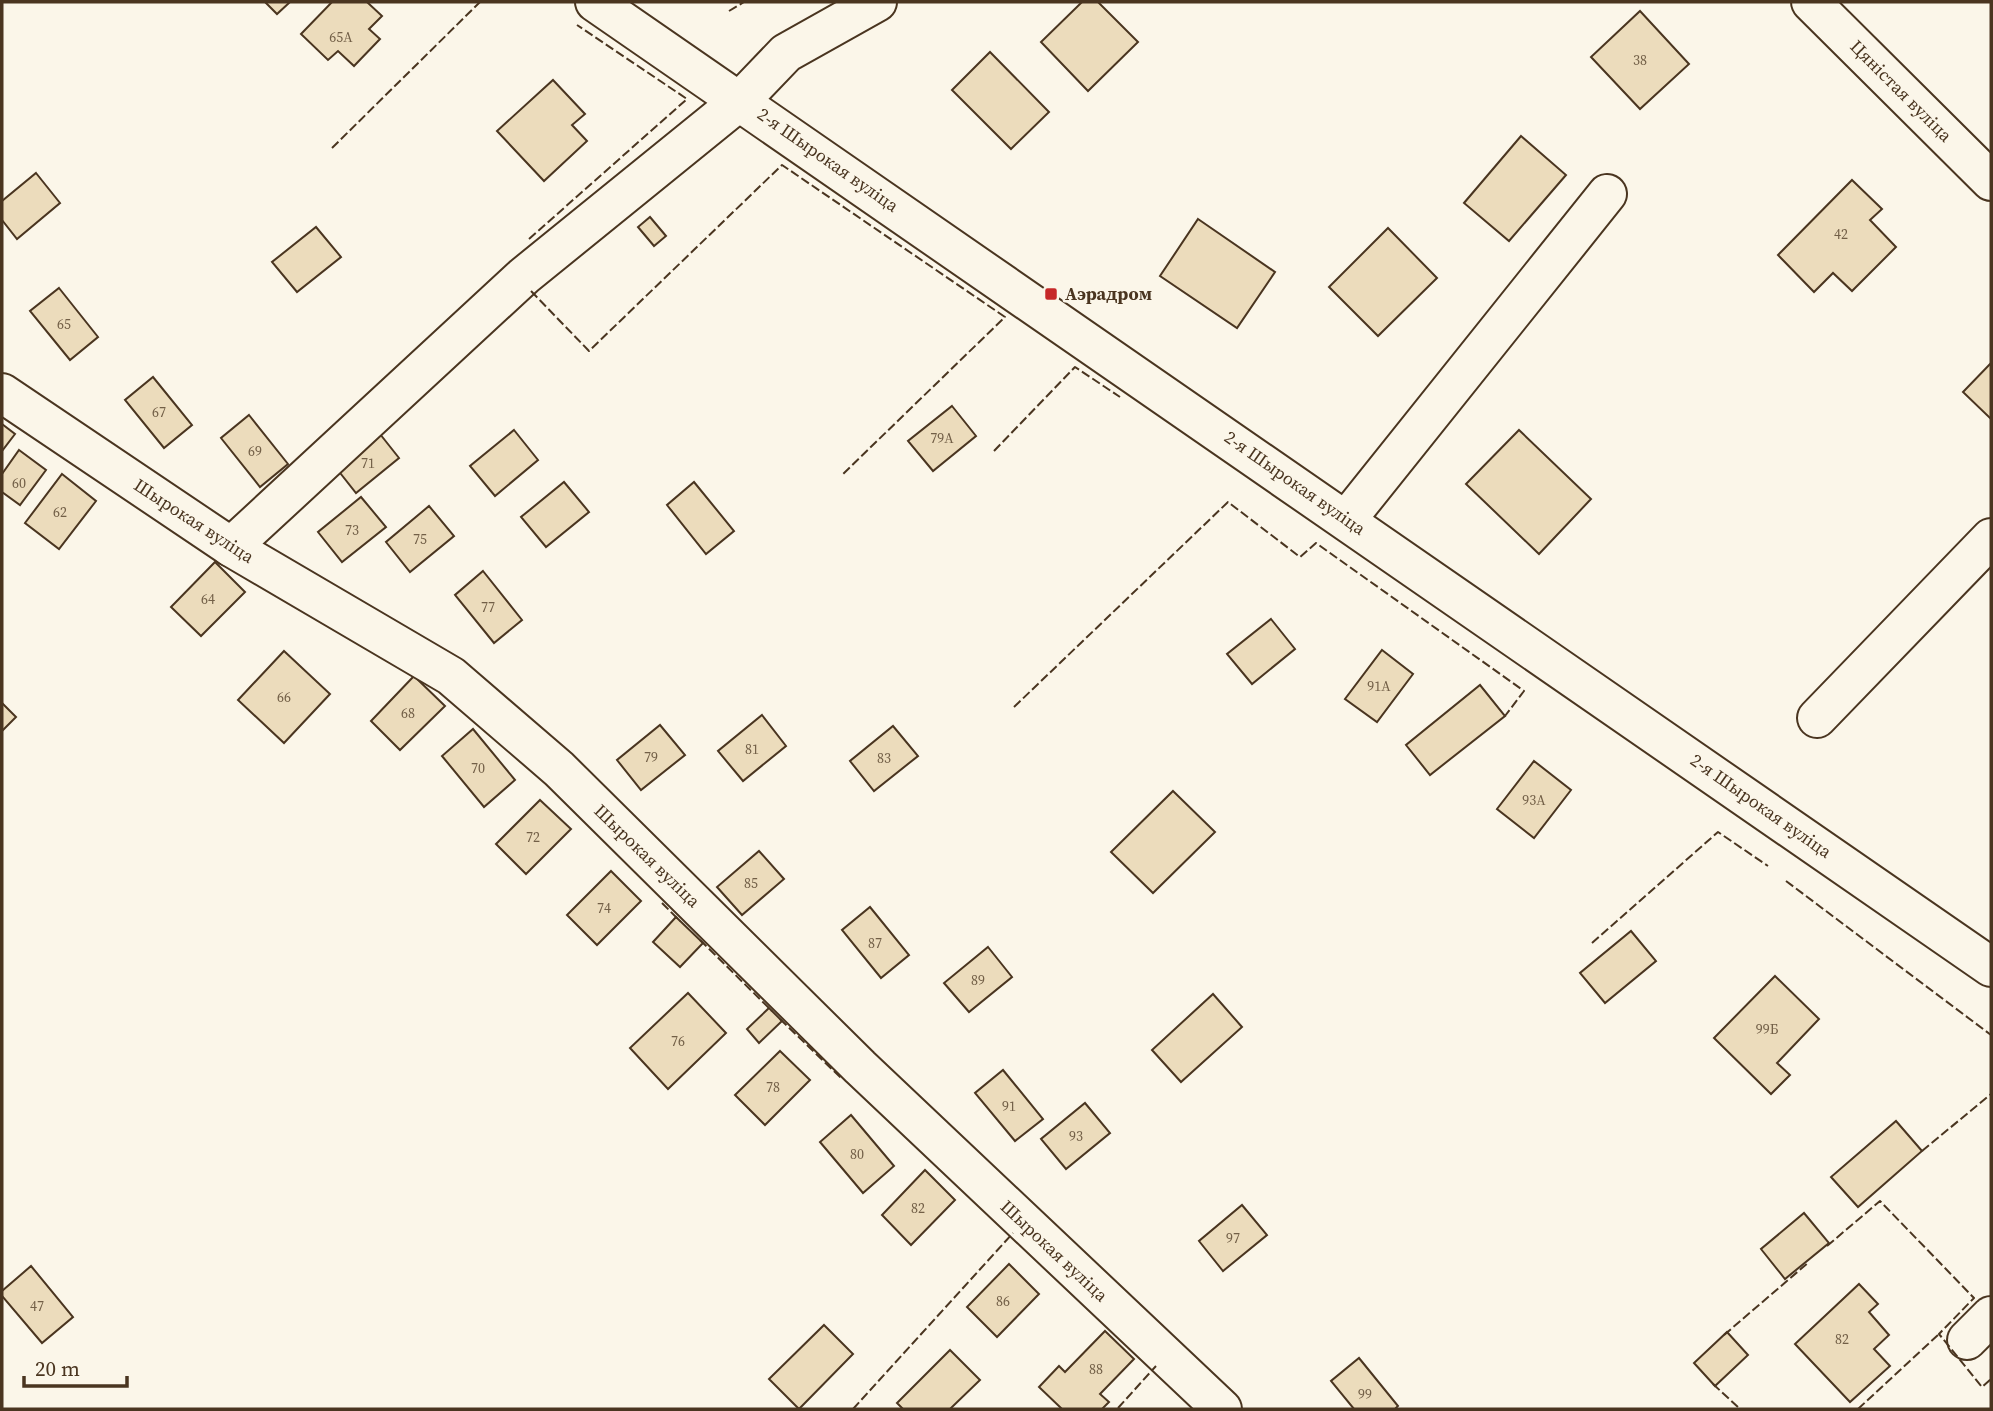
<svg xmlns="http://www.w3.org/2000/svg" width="1993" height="1411" viewBox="0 0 1993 1411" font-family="'Source Serif 4',serif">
	<rect width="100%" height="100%" fill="#fbf6e9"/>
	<g fill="#ecdcbc" stroke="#4a3520" stroke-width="2">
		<path d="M265,2H290L277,14Z"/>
		<path d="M332,2H367L382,16L369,29L380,39L354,66L338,51L328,60L301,34Z"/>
		<path d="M1082,2H1098L1138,42L1088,91L1041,42Z"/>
		<path d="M1640,11L1689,64L1640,109L1591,57Z"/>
		<path d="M990,52L1049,112L1011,149L952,90Z"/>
		<path d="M553,80L585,114L572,125L587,141L544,181L497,131Z"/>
		<path d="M1521,136L1566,175L1509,241L1464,203Z"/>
		<path d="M36,173L60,203L17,239L2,220V201Z"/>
		<path d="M1852,180L1882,209L1870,220L1896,247L1852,291L1833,273L1814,292L1778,255Z"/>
		<path d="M650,217L666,236L654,246L638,227Z"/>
		<path d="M1198,219L1275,272L1237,328L1160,276Z"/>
		<path d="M316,227L341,257L297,292L272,262Z"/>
		<path d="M1388,228L1437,278L1378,336L1329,287Z"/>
		<path d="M59,288L98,337L70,360L30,311Z"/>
		<path d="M1991,363V419L1963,392Z"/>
		<path d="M153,377L192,425L164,448L125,400Z"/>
		<path d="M952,406L976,436L933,471L908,441Z"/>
		<path d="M249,415L288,464L260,487L221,438Z"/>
		<path d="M2,424L15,434L2,451Z"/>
		<path d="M514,430L538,460L495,496L470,466Z"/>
		<path d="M1519,430L1591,499L1539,554L1466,484Z"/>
		<path d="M380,434L399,458L356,493L337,469Z"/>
		<path d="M19,450L46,470L20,505L2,492V474Z"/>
		<path d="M62,474L96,501L59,549L25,523Z"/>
		<path d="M564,482L589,512L546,547L521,517Z"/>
		<path d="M694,482L734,531L706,554L667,505Z"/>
		<path d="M361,497L386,527L342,562L318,532Z"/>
		<path d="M429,506L454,536L410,572L386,542Z"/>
		<path d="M215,562L245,592L201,636L171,607Z"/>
		<path d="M483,571L522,620L494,643L455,595Z"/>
		<path d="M1271,619L1295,649L1252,684L1227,654Z"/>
		<path d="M1382,650L1413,674L1377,722L1345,699Z"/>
		<path d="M284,651L330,694L284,743L238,700Z"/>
		<path d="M414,676L445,706L400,750L371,721Z"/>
		<path d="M1480,685L1505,716L1430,775L1406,745Z"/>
		<path d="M2,703L16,717L2,731Z"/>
		<path d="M762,715L786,746L743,781L718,751Z"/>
		<path d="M660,725L685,755L641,790L617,760Z"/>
		<path d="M893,726L918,756L874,791L850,761Z"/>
		<path d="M473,729L515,780L484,807L442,756Z"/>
		<path d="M1534,761L1571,790L1534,838L1497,809Z"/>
		<path d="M1173,791L1215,832L1153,893L1111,852Z"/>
		<path d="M540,800L571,829L526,874L496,844Z"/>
		<path d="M759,851L784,879L742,915L717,887Z"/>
		<path d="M611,871L641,901L597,945L567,915Z"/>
		<path d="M870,907L909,955L881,978L842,930Z"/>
		<path d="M676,917L703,943L680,967L653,942Z"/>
		<path d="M1631,931L1656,961L1605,1003L1580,973Z"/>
		<path d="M988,947L1012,977L969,1012L944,983Z"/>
		<path d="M1775,976L1819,1019L1777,1063L1790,1075L1771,1094L1714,1038Z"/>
		<path d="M688,993L726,1033L668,1089L630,1048Z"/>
		<path d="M1213,994L1242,1027L1181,1082L1152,1050Z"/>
		<path d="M769,1008L782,1021L759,1043L747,1029Z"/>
		<path d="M780,1051L810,1080L765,1125L735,1095Z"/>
		<path d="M1003,1070L1043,1119L1015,1141L975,1093Z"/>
		<path d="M1085,1103L1110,1133L1066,1169L1041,1139Z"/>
		<path d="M851,1115L894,1166L863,1193L820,1142Z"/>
		<path d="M1896,1121L1922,1151L1858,1207L1831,1177Z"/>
		<path d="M925,1170L955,1200L911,1245L882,1215Z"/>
		<path d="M1242,1205L1267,1235L1223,1271L1199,1241Z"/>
		<path d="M1804,1213L1829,1243L1785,1279L1761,1249Z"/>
		<path d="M1009,1264L1039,1294L997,1337L967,1307Z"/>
		<path d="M31,1266L73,1317L42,1343L2,1296V1291Z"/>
		<path d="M1859,1284L1878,1304L1869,1312L1889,1335L1874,1349L1890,1366L1850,1402L1795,1344Z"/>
		<path d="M824,1325L853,1354L799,1409L769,1379Z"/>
		<path d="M1105,1331L1134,1359L1100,1394L1109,1402L1102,1409H1062L1039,1387L1059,1366L1065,1372Z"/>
		<path d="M1727,1332L1748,1355L1715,1386L1694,1363Z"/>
		<path d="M950,1350L980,1380L950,1409H903L897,1403Z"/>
		<path d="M1359,1358L1398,1406L1395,1409H1354L1331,1381Z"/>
	</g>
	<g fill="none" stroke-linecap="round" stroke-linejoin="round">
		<defs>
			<g id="minor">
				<path d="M595,2L1991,967"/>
				<path d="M1811,2L1991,181"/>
				<path d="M2,393L231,547L451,676L559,769L860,1067L1222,1409"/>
				<path d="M1347,519L1607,194"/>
				<path d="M231,547L524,276L741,100L786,53L877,2"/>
				<path d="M1817,718L1991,538"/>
				<path d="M1967,1340L1991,1316"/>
			</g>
		</defs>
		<use href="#minor" stroke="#4a3520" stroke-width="42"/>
		<use href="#minor" stroke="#fbf6e9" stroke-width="38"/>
		<g stroke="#4a3520" stroke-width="2" stroke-dasharray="9 3.5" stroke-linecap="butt">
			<path d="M729,11L744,2"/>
			<path d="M332,148L480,2"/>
			<path d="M529,239L687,99L577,25"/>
			<path d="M531,291L589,351L782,165L1005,317L843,474"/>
			<path d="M994,451L1075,367L1120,397"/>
			<path d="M1014,707L1228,502L1300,557L1316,543L1524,691L1505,716"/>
			<path d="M1786,881L1991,1035"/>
			<path d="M662,903L680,921"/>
			<path d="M700,940L772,1011"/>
			<path d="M1592,943L1718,832L1768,866"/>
			<path d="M780,1019L841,1078"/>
			<path d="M1922,1151L1991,1094"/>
			<path d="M1827,1246L1880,1201L1974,1298L1939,1334L1982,1387L1991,1379"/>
			<path d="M1724,1335L1809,1262"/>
			<path d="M1713,1384L1740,1409"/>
			<path d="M1118,1408L1156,1366"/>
			<path d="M853,1409L1013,1233"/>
			<path d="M1858,1409L1939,1334"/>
		</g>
	</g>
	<rect fill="#c62828" stroke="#fbf6e9" stroke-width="2.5" x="1044" y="287" width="14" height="14" rx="3.5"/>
	<g text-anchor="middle" stroke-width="5" stroke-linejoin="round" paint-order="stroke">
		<g font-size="14" fill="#725f47">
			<text x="341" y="42">65А</text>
			<text x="1640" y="65">38</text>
			<text x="1841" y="239">42</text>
			<text x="64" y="329">65</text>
			<text x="159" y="417">67</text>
			<text x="942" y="443">79А</text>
			<text x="255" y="456">69</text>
			<text x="368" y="468">71</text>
			<text x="19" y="488">60</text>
			<text x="60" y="517">62</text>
			<text x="352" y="535">73</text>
			<text x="420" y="544">75</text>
			<text x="208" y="604">64</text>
			<text x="488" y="612">77</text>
			<text x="1379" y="691">91А</text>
			<text x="284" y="702">66</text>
			<text x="408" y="718">68</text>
			<text x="752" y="754">81</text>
			<text x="651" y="762">79</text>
			<text x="884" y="763">83</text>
			<text x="478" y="773">70</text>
			<text x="1534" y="805">93А</text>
			<text x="533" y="842">72</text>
			<text x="751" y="888">85</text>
			<text x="604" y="913">74</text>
			<text x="875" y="948">87</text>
			<text x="978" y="985">89</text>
			<text x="1767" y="1034">99Б</text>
			<text x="678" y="1046">76</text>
			<text x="773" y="1092">78</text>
			<text x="1009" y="1111">91</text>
			<text x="1076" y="1141">93</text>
			<text x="857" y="1159">80</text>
			<text x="918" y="1213">82</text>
			<text x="1233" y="1243">97</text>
			<text x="1003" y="1306">86</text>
			<text x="37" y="1311">47</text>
			<text x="1842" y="1344">82</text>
			<text x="1096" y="1374">88</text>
			<text x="1365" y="1399">99</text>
		</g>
		<g font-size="18" fill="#4a3520" stroke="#fbf6e9">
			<text transform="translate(1901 91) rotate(45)" y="6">Цяністая вуліца</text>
			<text transform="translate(828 160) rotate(35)" y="6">2-я Шырокая вуліца</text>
			<text transform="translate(1295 483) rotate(35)" y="6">2-я Шырокая вуліца</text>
			<text transform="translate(194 521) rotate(33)" y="6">Шырокая вуліца</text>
			<text transform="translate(1761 806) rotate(35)" y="6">2-я Шырокая вуліца</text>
			<text transform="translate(647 856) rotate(44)" y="6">Шырокая вуліца</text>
			<text transform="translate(1054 1251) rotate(43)" y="6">Шырокая вуліца</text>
		</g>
		<g font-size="18" font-weight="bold" fill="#4a3520" stroke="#fbf6e9" text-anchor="start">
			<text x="1065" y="300">Аэрадром</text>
		</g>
	</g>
	<rect width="1993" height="1411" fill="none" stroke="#4a3520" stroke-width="7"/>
	<path d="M24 1376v10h103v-10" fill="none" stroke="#4a3520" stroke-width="3.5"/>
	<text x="35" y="1376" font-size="21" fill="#4a3520" stroke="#fbf6e9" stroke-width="5" paint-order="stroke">20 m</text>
</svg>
